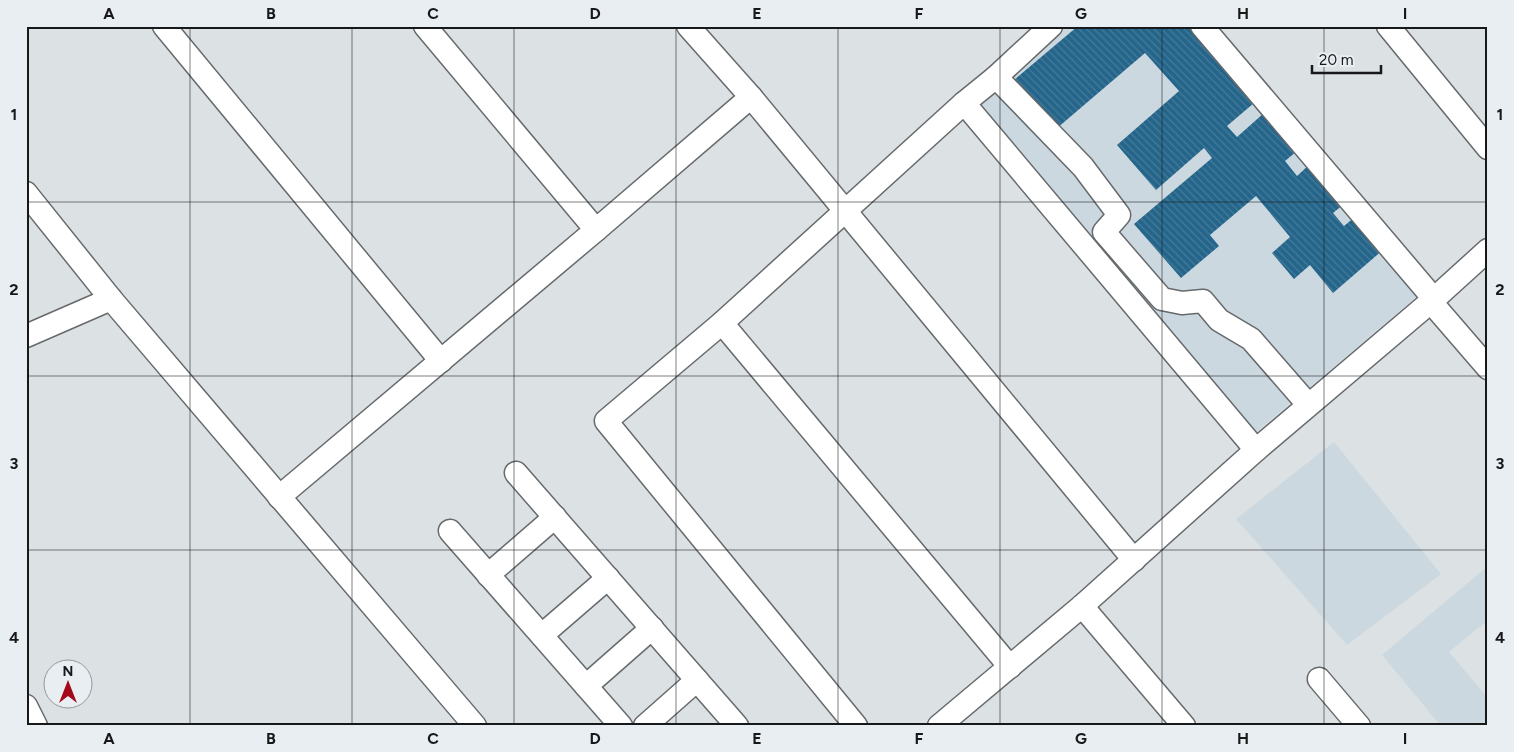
<svg xmlns="http://www.w3.org/2000/svg" width="1514" height="752" viewBox="0 0 1514 752" font-family="Figtree,sans-serif">
	<defs>
		<pattern id="building-back-hatch" width="6" height="6" patternUnits="userSpaceOnUse" patternTransform="scale(1.25)"><rect width="6" height="6" fill="#23658b"/><path d="M-1 5l2 2M0 0l6 6M5-1l2 2" fill="none" stroke="#487a97"/></pattern>
	</defs>
	<rect width="100%" height="100%" fill="#dce1e4"/>
	<g fill="#ccd8e0">
		<path d="M1068,26H1193L1420,294L1255,433L975,104Z"/>
		<path d="M1334,442L1441,574L1347,645L1236,519Z"/>
		<path d="M1488,566V620L1449,652L1488,698V723L1484,726H1441L1382,655Z"/>
	</g>
	<path fill="url(#building-back-hatch)" d="M1078,26H1199L1261,97L1227,126L1237,137L1264,113L1297,151L1285,161L1297,176L1310,164L1344,204L1333,213L1344,226L1356,216L1384,249L1333,293L1310,265L1294,279L1272,253L1290,237L1256,196L1210,235L1219,246L1181,278L1134,224L1212,158L1204,148L1156,190L1117,145L1179,91L1145,53L1056,129L1014,80Z"/>
	<g fill="none" stroke-linecap="round" stroke-linejoin="round">
		<defs>
			<g id="minor">
				<path d="M164,26L441,361"/>
				<path d="M425,26L596,230"/>
				<path d="M688,26L751,97L1134,560"/>
				<path d="M1202,26L1434,299"/>
				<path d="M1388,26L1488,148"/>
				<path d="M996,77L1083,167L1119,215L1104,232L1162,299L1182,303L1203,301L1219,320L1251,339L1305,401"/>
				<path d="M964,103L1256,450"/>
				<path d="M26,193L111,299L475,726"/>
				<path d="M1431,302L1488,368"/>
				<path d="M722,323L1010,667"/>
				<path d="M26,336L111,299"/>
				<path d="M516,473L737,726"/>
				<path d="M279,497L596,230L751,97"/>
				<path d="M450,531L621,726"/>
				<path d="M488,575L555,517"/>
				<path d="M1082,606L1184,726"/>
				<path d="M542,635L608,578"/>
				<path d="M1319,679L1359,726"/>
				<path d="M586,686L652,628"/>
				<path d="M26,706L36,726"/>
				<path d="M645,726L697,680"/>
				<path d="M856,726L606,421L722,323L964,103L996,77L1051,26"/>
				<path d="M939,726L1082,606L1256,450L1434,299L1488,250"/>
			</g>
		</defs>
		<use href="#minor" stroke="#666a6d" stroke-width="25"/>
		<use href="#minor" stroke="#fff" stroke-width="22"/>
	</g>
	<path fill="none" stroke="#17181a" stroke-width="1" stroke-opacity="0.55" d="M190,26V726M352,26V726M514,26V726M676,26V726M838,26V726M1000,26V726M1162,26V726M1324,26V726M26,202H1488M26,376H1488M26,550H1488"/>
	<rect width="1514" height="752" fill="none" stroke="#e9eef2" stroke-width="55"/>
	<g transform="translate(68 684)"><circle r="24" fill="#e9eef2" stroke="#95989c"/>
	<path d="M0-4L9 19L0 12L-9 19Z" fill="#a3081b"/>
	<text y="-8" font-size="14" font-weight="bold" text-anchor="middle" fill="#17181a">N</text>
	</g>
	<path d="M1312 65v8h69v-8" fill="none" stroke="#17181a" stroke-width="2.5"/>
	<text x="1319" y="65" font-size="15" fill="#17181a" stroke="#e9eef2" stroke-width="4" paint-order="stroke">20 m</text>
	<rect x="28" y="28" width="1458" height="696" fill="none" stroke="#17181a" stroke-width="2"/>
	<g font-size="16" text-anchor="middle" font-weight="bold" fill="#17181a">
		<text x="109" y="19">A</text>
		<text x="271" y="19">B</text>
		<text x="433" y="19">C</text>
		<text x="595" y="19">D</text>
		<text x="757" y="19">E</text>
		<text x="919" y="19">F</text>
		<text x="1081" y="19">G</text>
		<text x="1243" y="19">H</text>
		<text x="1405" y="19">I</text>
		<text x="14" y="120">1</text>
		<text x="1500" y="120">1</text>
		<text x="14" y="295">2</text>
		<text x="1500" y="295">2</text>
		<text x="14" y="469">3</text>
		<text x="1500" y="469">3</text>
		<text x="14" y="643">4</text>
		<text x="1500" y="643">4</text>
		<text x="109" y="744">A</text>
		<text x="271" y="744">B</text>
		<text x="433" y="744">C</text>
		<text x="595" y="744">D</text>
		<text x="757" y="744">E</text>
		<text x="919" y="744">F</text>
		<text x="1081" y="744">G</text>
		<text x="1243" y="744">H</text>
		<text x="1405" y="744">I</text>
	</g>
</svg>
